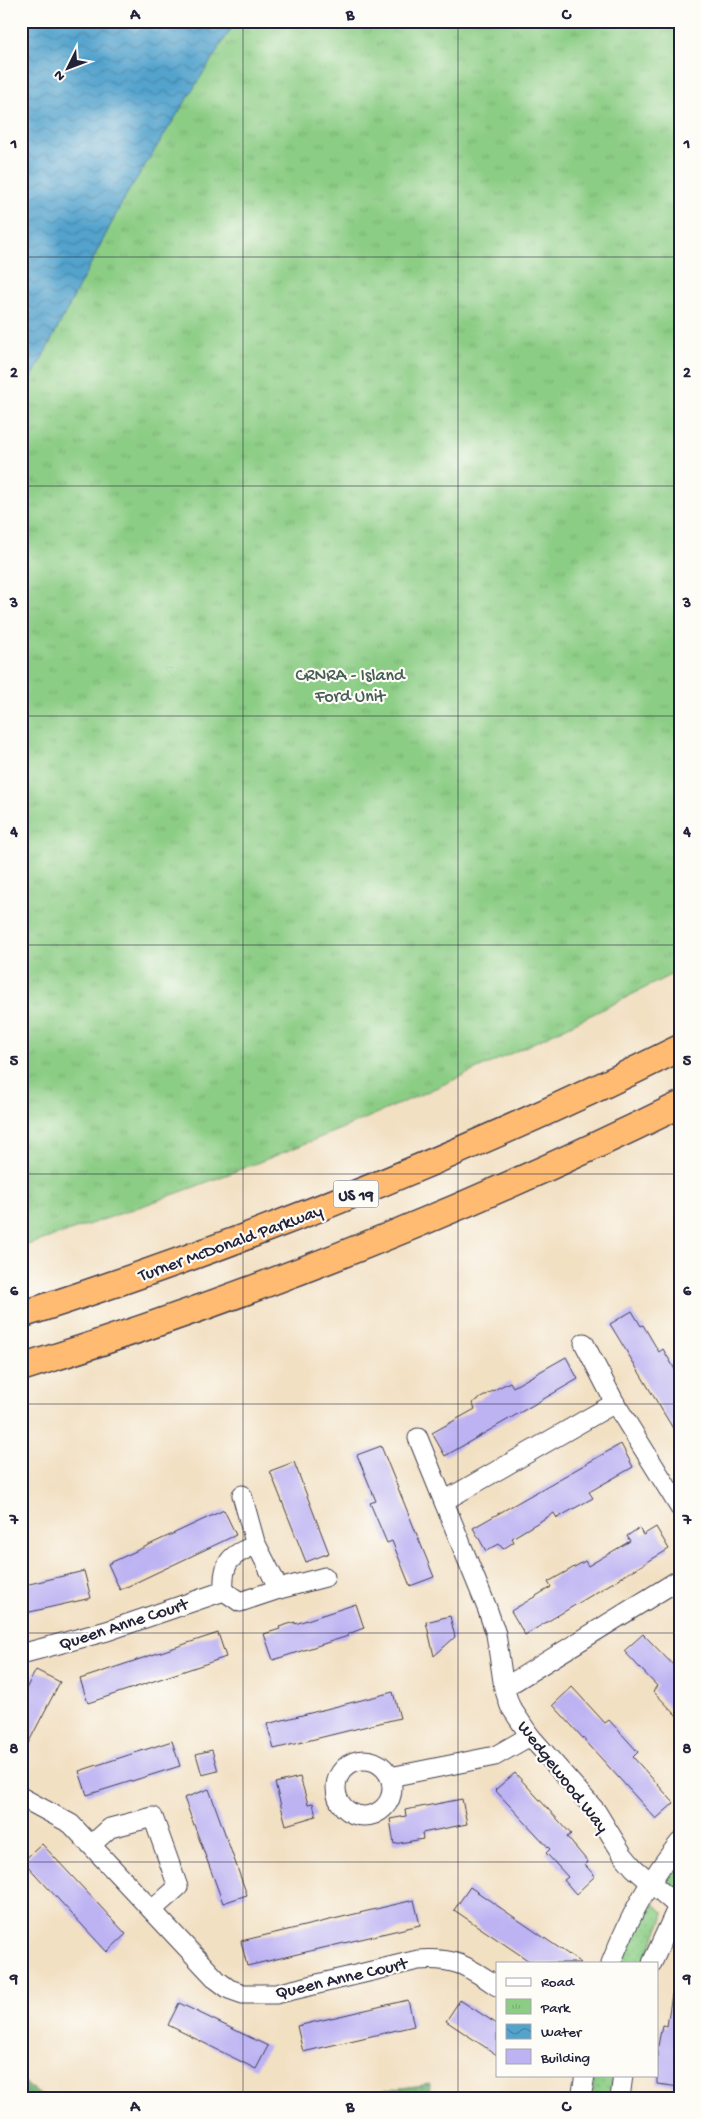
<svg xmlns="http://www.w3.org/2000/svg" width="701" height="2119" viewBox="0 0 701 2119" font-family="'Gochi Hand',sans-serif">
	<defs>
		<pattern id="grass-dots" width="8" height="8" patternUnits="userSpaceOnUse" patternTransform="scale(1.25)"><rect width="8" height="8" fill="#8ccd85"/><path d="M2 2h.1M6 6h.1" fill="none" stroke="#78b074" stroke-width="1.8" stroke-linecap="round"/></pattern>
		<pattern id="forest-crowns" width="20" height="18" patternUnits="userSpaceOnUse" patternTransform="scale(1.25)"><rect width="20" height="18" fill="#71b072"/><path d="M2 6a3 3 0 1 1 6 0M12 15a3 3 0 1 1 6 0" fill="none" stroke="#5c8f5f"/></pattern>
		<pattern id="park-tufts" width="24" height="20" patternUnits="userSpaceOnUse" patternTransform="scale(1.25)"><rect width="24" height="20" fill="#8ccd85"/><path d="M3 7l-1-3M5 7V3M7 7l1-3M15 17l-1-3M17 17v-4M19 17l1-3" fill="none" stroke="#78b074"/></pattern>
		<pattern id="water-waves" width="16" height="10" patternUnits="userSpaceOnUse" patternTransform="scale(1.25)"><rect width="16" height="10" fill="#53a3cd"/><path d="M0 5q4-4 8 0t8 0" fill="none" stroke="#4484a8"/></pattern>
	</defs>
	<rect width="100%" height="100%" fill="#fdfcf7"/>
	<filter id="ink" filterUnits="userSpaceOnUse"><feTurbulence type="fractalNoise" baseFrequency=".02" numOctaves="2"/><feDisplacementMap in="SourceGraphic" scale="10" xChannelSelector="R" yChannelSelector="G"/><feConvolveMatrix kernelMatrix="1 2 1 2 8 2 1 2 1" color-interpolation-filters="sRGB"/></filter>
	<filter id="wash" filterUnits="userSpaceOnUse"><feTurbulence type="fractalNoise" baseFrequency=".0096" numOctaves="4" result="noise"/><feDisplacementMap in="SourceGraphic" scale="20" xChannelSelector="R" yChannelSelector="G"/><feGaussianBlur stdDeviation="1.12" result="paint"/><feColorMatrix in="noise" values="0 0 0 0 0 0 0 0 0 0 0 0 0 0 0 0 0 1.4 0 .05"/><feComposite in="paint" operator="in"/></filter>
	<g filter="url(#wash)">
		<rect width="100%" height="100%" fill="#f2e0c3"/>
		<g fill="url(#grass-dots)" stroke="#577860">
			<path d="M680,1857V1888C655,1888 673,1866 680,1857Z"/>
			<path d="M654,1904L663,1912V1918L644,1963H620L644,1910L648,1905Z"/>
			<path d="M593,2075H613L611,2092L607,2097L596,2096L593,2091Z"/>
		</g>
		<g fill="url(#forest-crowns)" stroke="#4a6956">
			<path d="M21,2080L44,2098H21Z"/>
			<path d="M430,2084L429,2098H330Z"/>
		</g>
		<path fill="url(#park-tufts)" stroke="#577860" d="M236,21H680V970C468,1080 249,1174 21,1247V399L125,197Z"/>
		<path fill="url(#water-waves)" stroke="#3a6284" d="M21,21H236L125,197L21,399Z"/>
		<g id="blocks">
			<g fill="#bdb3f3">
				<path d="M632,1311L641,1326L643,1325L659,1352L663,1349L680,1378V1440L610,1324Z"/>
				<path d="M566,1357L578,1379L445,1456L432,1433L475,1409L472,1403L498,1388L510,1382L513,1387Z"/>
				<path d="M621,1444L633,1467L589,1492L593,1498L557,1518L554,1513L512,1538L514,1542L503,1549L499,1544L486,1551L473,1528Z"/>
				<path d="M381,1446L434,1577L410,1586L392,1541L387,1543L370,1503L376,1501L357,1455Z"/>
				<path d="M294,1462L329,1553L306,1562L270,1471Z"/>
				<path d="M224,1510L236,1535L120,1590L108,1564Z"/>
				<path d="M656,1527L669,1549L525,1635L511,1611L551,1587L548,1582L585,1561L588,1566L630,1541L627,1536L639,1528L643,1535Z"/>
				<path d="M84,1571L91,1598L21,1614V1586Z"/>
				<path d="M356,1604L364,1628L348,1634V1636L273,1660L264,1634L280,1629L279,1627L295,1622V1624Z"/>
				<path d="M450,1616L455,1637L434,1656L426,1622Z"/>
				<path d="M218,1633L226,1657L88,1703L80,1679Z"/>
				<path d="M643,1634L680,1672V1719L653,1691L657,1686L624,1651Z"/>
				<path d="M36,1670L60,1682L21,1757V1698Z"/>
				<path d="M572,1687L605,1723L609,1720L638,1752L633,1757L674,1803L656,1819L553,1705Z"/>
				<path d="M393,1692L400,1718L274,1749L267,1724Z"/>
				<path d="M172,1741L180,1766L87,1795L79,1771Z"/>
				<path d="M212,1750L218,1771L202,1775L196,1754Z"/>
				<path d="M515,1773L571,1834L567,1837L588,1862L585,1865L595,1876L576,1894L564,1880L568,1877L546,1853L550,1849L495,1790Z"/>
				<path d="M300,1777L308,1804L313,1803L316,1816L286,1825L275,1783Z"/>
				<path d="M209,1789L247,1895L223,1903L184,1798Z"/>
				<path d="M462,1799L467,1824L422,1833L423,1839L394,1844L390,1819L406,1816L405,1810Z"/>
				<path d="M42,1844L126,1934L107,1952L23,1861Z"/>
				<path d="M470,1887L581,1963H532L454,1910Z"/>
				<path d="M414,1900L420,1925L247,1966L241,1941Z"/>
				<path d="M672,1994H680V2087L657,2084V2051L662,2025L667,2026Z"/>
				<path d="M408,2000L414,2026L303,2052L297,2026Z"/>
				<path d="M460,2000L497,2024V2055L446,2021Z"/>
				<path d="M179,2003L268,2046L256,2069L168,2025Z"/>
			</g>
		</g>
	</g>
	<g filter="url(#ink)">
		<use href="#blocks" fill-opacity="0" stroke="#413e4f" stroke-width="1"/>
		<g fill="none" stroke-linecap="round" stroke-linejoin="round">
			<defs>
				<g id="minor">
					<path d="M584,1343L615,1403L680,1508"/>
					<path d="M418,1438L487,1608L496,1634L504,1688L510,1706L530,1736L596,1811L623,1855L634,1868L680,1908"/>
					<path d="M444,1501L615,1403"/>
					<path d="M279,1589L325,1577"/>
					<path d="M224,1591C222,1562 230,1555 256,1545"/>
					<path d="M21,1654L107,1631L224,1591L240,1602L279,1589L255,1542L242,1495"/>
					<path d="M504,1688L680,1579"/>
					<circle cx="364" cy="1788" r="28"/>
					<path d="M390,1777L495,1756L530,1736"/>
					<path d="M21,1797L71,1824L217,1980L229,1989L243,1994H276L418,1960C455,1957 467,1966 497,1986"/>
					<path d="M91,1845L110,1828L153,1817L178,1887L152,1910"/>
					<path d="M611,1963C628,1920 650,1877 680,1842"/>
					<path d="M652,1963L680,1902"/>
					<path d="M581,2098L585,2075"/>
					<path d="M620,2098L623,2075"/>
				</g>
				<g id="highway">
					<path d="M21,1315C247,1242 467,1154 680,1048"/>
					<path d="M21,1368C248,1297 467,1210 680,1105"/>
				</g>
			</defs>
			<use href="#minor" stroke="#413e4f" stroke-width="21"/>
			<use href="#highway" stroke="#413e4f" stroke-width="29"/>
			<use href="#minor" stroke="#fff" stroke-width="19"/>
			<use href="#highway" stroke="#ffbb71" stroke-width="26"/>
		</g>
	</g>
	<path fill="none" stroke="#22223b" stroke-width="1" stroke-opacity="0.55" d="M243,21V2098M458,21V2098M21,257H680M21,486H680M21,716H680M21,945H680M21,1174H680M21,1404H680M21,1633H680M21,1862H680"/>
	<g text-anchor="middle" stroke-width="4.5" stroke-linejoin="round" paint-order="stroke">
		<rect fill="#fdfcf7" stroke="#646373" stroke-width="1" x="333.5" y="1180.5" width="45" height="27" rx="4"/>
		<g font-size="16" font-weight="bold" fill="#22223b">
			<text x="356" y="1200">US 19</text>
		</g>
		<g font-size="18" fill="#475e55" stroke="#fdfcf7">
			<text x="350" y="680">CRNRA - Island<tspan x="350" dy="21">Ford Unit</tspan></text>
		</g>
		<g font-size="18" fill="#22223b" stroke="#fdfcf7">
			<text transform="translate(230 1242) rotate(-20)" y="6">Turner McDonald Parkway</text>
			<text transform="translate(123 1623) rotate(-18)" y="6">Queen Anne Court</text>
			<text transform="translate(564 1776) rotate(52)" y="6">Wedgewood Way</text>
			<text transform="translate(341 1977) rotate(-13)" y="6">Queen Anne Court</text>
		</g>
	</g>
	<rect width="701" height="2119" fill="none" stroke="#fdfcf7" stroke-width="55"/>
	<rect x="496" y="1962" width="162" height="115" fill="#fdfcf7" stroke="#a5a5ac"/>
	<rect x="506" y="1978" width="25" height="8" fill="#ffffff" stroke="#a5a5ac"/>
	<text x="541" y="1986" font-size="15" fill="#22223b">Road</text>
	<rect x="506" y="1999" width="25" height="15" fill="url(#park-tufts)" stroke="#a5a5ac"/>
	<text x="541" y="2012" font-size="15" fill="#22223b">Park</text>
	<rect x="506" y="2024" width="25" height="15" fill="url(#water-waves)" stroke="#a5a5ac"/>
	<text x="541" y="2036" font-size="15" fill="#22223b">Water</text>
	<rect x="506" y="2049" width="25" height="15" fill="#bdb3f3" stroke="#a5a5ac"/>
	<text x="541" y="2062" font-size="15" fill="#22223b">Building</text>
	<g transform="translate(68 68) rotate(228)" stroke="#fdfcf7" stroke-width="4" paint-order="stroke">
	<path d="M0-4L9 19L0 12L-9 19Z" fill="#22223b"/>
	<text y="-8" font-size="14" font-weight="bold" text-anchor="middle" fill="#22223b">N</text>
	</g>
	<rect x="28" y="28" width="646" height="2064" fill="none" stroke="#22223b" stroke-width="2"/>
	<g font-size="16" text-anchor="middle" font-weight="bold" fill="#22223b">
		<text x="135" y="19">A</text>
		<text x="350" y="19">B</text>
		<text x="566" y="19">C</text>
		<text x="14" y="148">1</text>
		<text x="687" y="148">1</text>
		<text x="14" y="377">2</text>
		<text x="687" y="377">2</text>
		<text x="14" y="607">3</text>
		<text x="687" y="607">3</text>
		<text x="14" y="836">4</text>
		<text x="687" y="836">4</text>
		<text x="14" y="1065">5</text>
		<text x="687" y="1065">5</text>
		<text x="14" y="1295">6</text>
		<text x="687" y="1295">6</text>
		<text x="14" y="1524">7</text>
		<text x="687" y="1524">7</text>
		<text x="14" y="1753">8</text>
		<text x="687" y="1753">8</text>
		<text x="14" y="1983">9</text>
		<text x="687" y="1983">9</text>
		<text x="135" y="2111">A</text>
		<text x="350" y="2111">B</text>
		<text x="566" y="2111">C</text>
	</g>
</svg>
